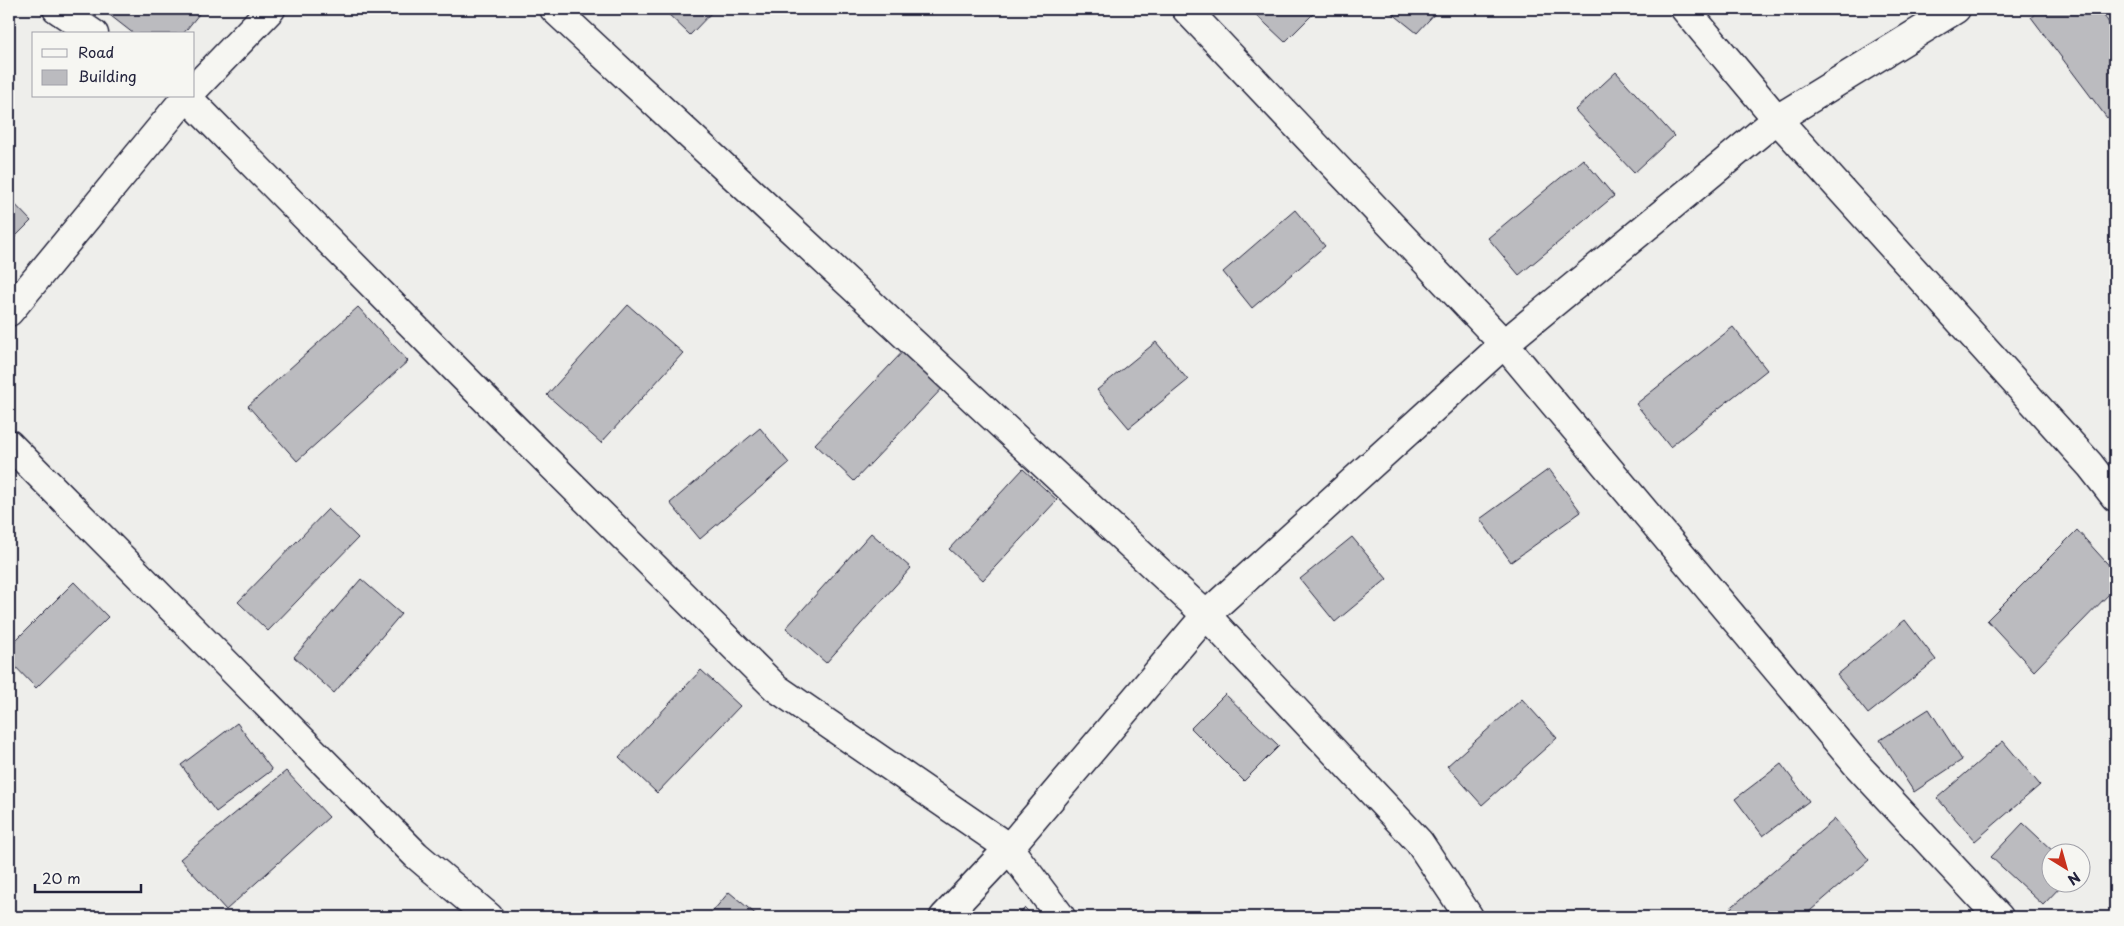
<svg xmlns="http://www.w3.org/2000/svg" width="2124" height="926" viewBox="0 0 2124 926" font-family="'Playpen Sans',sans-serif">
	<rect width="100%" height="100%" fill="#eeeeeb"/>
	<filter id="ink" filterUnits="userSpaceOnUse"><feTurbulence type="fractalNoise" baseFrequency=".02" numOctaves="2"/><feDisplacementMap in="SourceGraphic" scale="10" xChannelSelector="R" yChannelSelector="G"/><feConvolveMatrix kernelMatrix="1 2 1 2 8 2 1 2 1" color-interpolation-filters="sRGB"/></filter>
	<g filter="url(#ink)">
		<g fill="#bbbbbf" stroke="#22223b">
			<path d="M102,9H203L183,34H134Z"/>
			<path d="M663,9H715L690,35Z"/>
			<path d="M1250,9H1318L1285,42Z"/>
			<path d="M1387,9H1439L1417,33Z"/>
			<path d="M2042,9H2099L2115,31V111L2107,118L2031,17Z"/>
			<path d="M1616,72L1674,136L1634,173L1575,110Z"/>
			<path d="M1583,159L1614,196L1519,275L1488,238Z"/>
			<path d="M9,198L31,221L9,243Z"/>
			<path d="M1295,210L1325,246L1252,308L1223,272Z"/>
			<path d="M628,305L683,353L601,443L547,395Z"/>
			<path d="M358,307L408,361L297,461L248,406Z"/>
			<path d="M1733,327L1767,370L1670,447L1636,404Z"/>
			<path d="M1156,342L1188,380L1129,428L1097,390Z"/>
			<path d="M911,343L950,380L854,481L815,444Z"/>
			<path d="M760,428L789,463L700,539L670,503Z"/>
			<path d="M1023,469L1057,500L983,580L949,549Z"/>
			<path d="M1549,469L1581,512L1511,562L1480,519Z"/>
			<path d="M328,509L358,538L268,631L238,602Z"/>
			<path d="M2077,530L2115,572V588L2034,671L1987,620Z"/>
			<path d="M871,533L911,568L826,663L786,628Z"/>
			<path d="M1352,537L1387,579L1335,622L1300,579Z"/>
			<path d="M361,579L401,614L334,693L294,657Z"/>
			<path d="M74,582L108,617L36,688L9,660V647Z"/>
			<path d="M1905,620L1936,660L1868,714L1837,675Z"/>
			<path d="M701,670L740,706L657,793L619,757Z"/>
			<path d="M1225,694L1279,746L1244,781L1191,728Z"/>
			<path d="M1522,699L1557,738L1482,805L1447,766Z"/>
			<path d="M1929,709L1962,760L1914,792L1880,740Z"/>
			<path d="M237,723L272,770L216,812L181,765Z"/>
			<path d="M2003,741L2040,785L1975,841L1937,798Z"/>
			<path d="M1781,764L1809,801L1763,836L1735,799Z"/>
			<path d="M286,771L329,817L226,910L180,859Z"/>
			<path d="M1835,819L1869,860L1803,917H1733L1727,911Z"/>
			<path d="M2023,823L2056,854H2052V884H2063L2043,905L1991,857Z"/>
			<path d="M729,892L759,917H708Z"/>
			<path d="M1025,908L1034,917H1016Z"/>
		</g>
		<g fill="none" stroke-linecap="round" stroke-linejoin="round">
			<defs>
				<g id="minor">
					<path d="M57,9L94,34"/>
					<path d="M554,9L1206,615L1419,842L1469,917"/>
					<path d="M1186,9L1504,344L1858,766L1999,917"/>
					<path d="M1685,9L1777,119L2090,465L2115,497"/>
					<path d="M194,89L271,9"/>
					<path d="M186,96L504,418L776,688L1009,848L1061,917"/>
					<path d="M9,312L187,96"/>
					<path d="M9,444L416,855L489,917"/>
					<path d="M944,917L1009,848L1206,615L1504,344L1777,119L1956,9"/>
				</g>
			</defs>
			<use href="#minor" stroke="#22223b" stroke-width="31"/>
			<use href="#minor" stroke="#f6f6f2" stroke-width="28"/>
		</g>
	</g>
	<rect width="2124" height="926" fill="none" stroke="#f6f6f2" stroke-width="30"/>
	<rect x="15" y="15" width="2094" height="896" fill="none" stroke="#22223b" stroke-width="2" filter="url(#ink)"/>
	<rect x="32" y="32" width="162" height="65" fill="#f6f6f2" stroke="#a1a1a9"/>
	<rect x="42" y="49" width="25" height="8" fill="#f6f6f2" stroke="#a1a1a9"/>
	<text x="78" y="58" font-size="15" fill="#22223b">Road</text>
	<rect x="42" y="70" width="25" height="15" fill="#bbbbbf" stroke="#a1a1a9"/>
	<text x="78" y="82" font-size="15" fill="#22223b">Building</text>
	<g transform="translate(2066 868) rotate(143)"><circle r="24" fill="#f6f6f2" stroke="#a1a1a9"/>
	<path d="M0-4L9 19L0 12L-9 19Z" fill="#c8321e"/>
	<text y="-8" font-size="14" font-weight="bold" text-anchor="middle" fill="#22223b">N</text>
	</g>
	<path d="M35 884v8h106v-8" fill="none" stroke="#22223b" stroke-width="2.5"/>
	<text x="42" y="884" font-size="15" fill="#22223b" stroke="#f6f6f2" stroke-width="4" paint-order="stroke">20 m</text>
</svg>
